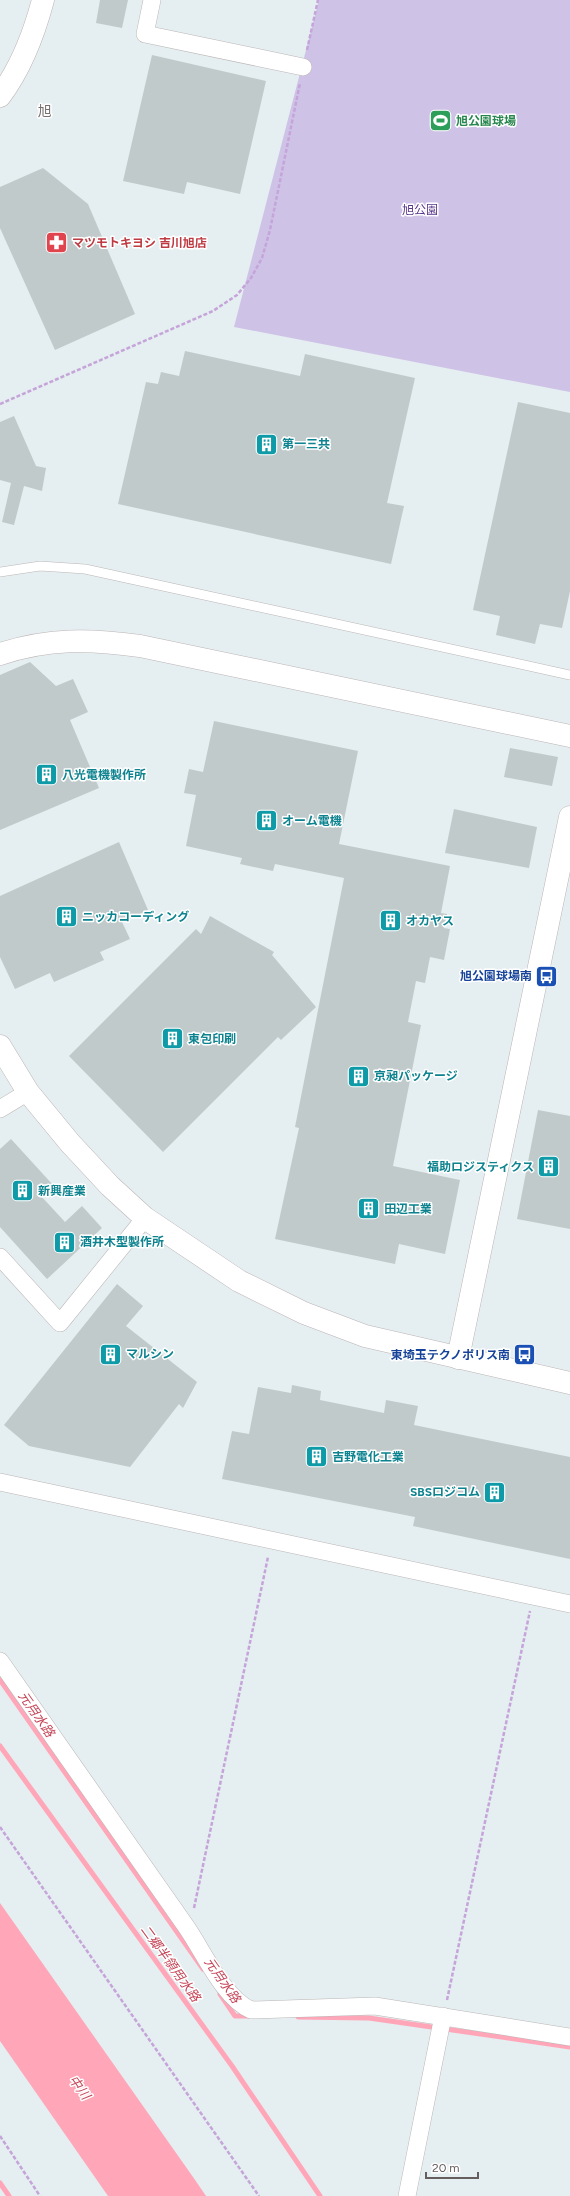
<svg xmlns="http://www.w3.org/2000/svg" width="570" height="2196" viewBox="0 0 570 2196" font-family="Figtree,'Noto Sans JP',sans-serif">
	<rect width="100%" height="100%" fill="#e5eef0"/>
	<path fill="#cfc2e7" d="M319,0H570V392L234,327Z"/>
	<path fill="#ffa6b9" d="M0,1903L193,2177L206,2196H108L0,2041Z"/>
	<g fill="none" stroke-linecap="round" stroke-linejoin="round">
		<g stroke="#ffa6b9" stroke-width="5">
			<path d="M0,1680L203,1969"/>
			<path d="M0,1746L232,2066L320,2196"/>
			<path d="M220,1994L235,2016H250"/>
			<path d="M298,2017L369,2018L570,2047"/>
			<path d="M0,2183L9,2196"/>
		</g>
	</g>
	<g fill="#c1cacb">
		<path d="M100,0H128L122,28L96,23Z"/>
		<path d="M152,55L266,81L240,194L187,182L184,194L123,181Z"/>
		<path d="M43,168L88,204L135,314L55,350L0,228V187Z"/>
		<path d="M185,351L300,376L305,354L415,378L387,503L404,506L391,564L118,504L146,382L158,384L161,372L179,376Z"/>
		<path d="M518,402L570,413V591L562,628L540,624L535,644L496,635L500,616L473,610Z"/>
		<path d="M14,416L36,466L46,468L42,491L24,486L14,525L2,522L11,483L0,480V422Z"/>
		<path d="M30,662L56,686L73,679L88,712L70,720L99,788L0,830V675Z"/>
		<path d="M214,721L358,751L339,844L450,866L441,913L447,914L444,928L450,929L444,960L430,957L425,983L416,981L408,1022L421,1025L393,1166L460,1180L445,1254L399,1244L395,1264L275,1239L299,1128L295,1127L344,878L275,864L273,871L240,864L242,858L186,846L196,795L184,793L189,769L203,772Z"/>
		<path d="M510,748L558,757L552,786L504,777Z"/>
		<path d="M454,809L537,827L529,868L445,853Z"/>
		<path d="M119,842L148,910L122,922L130,939L100,952L104,960L54,982L50,973L15,989L0,957V896Z"/>
		<path d="M210,916L274,952L272,955L316,1007L281,1040L278,1037L163,1152L69,1056L196,929L201,934Z"/>
		<path d="M538,1110L570,1116V1229L517,1219Z"/>
		<path d="M11,1139L53,1185L41,1196L65,1222L82,1206L102,1228L47,1279L0,1227V1149Z"/>
		<path d="M117,1284L143,1306L126,1326L197,1382L183,1408L179,1404L130,1467L29,1446L4,1425Z"/>
		<path d="M292,1385L321,1391L320,1400L384,1413L386,1400L418,1406L414,1425L570,1457V1559L413,1526L415,1517L222,1479L232,1431L249,1434L258,1387L291,1393Z"/>
	</g>
	<g fill="none" stroke-linecap="round" stroke-linejoin="round">
		<defs>
			<path id="lane" d="M0,572L40,566L85,569L570,675"/>
			<g id="street">
				<path d="M152,0L145,34L303,67"/>
				<path d="M0,1109L28,1092"/>
				<path d="M0,1257L60,1323L145,1218"/>
				<path d="M0,1482L570,1604"/>
				<path d="M0,1661C62,1749 124,1837 185,1925C203,1950 223,1998 251,2010L375,2006L570,2037"/>
				<path d="M407,2196L443,2016"/>
			</g>
			<g id="secondary">
				<path d="M0,96C21,68 34,34 43,0"/>
				<path d="M0,654C49,638 90,639 140,646L570,736"/>
				<path d="M0,1046L28,1092L70,1143L110,1186L145,1218L239,1281L304,1313L365,1336L570,1383"/>
				<path d="M458,1358L570,817"/>
			</g>
		</defs>
		<use href="#lane" stroke="#bcb6b6" stroke-width="10"/>
		<use href="#street" stroke="#bcb6b6" stroke-width="18"/>
		<use href="#secondary" stroke="#bdb4b5" stroke-width="23"/>
		<g stroke="#c5a4d9" stroke-width="2.5" stroke-dasharray="4 2" stroke-linecap="butt">
			<path d="M307,50L318,0"/>
			<path d="M0,404L213,311L237,295L251,278L262,258L270,230L300,83"/>
			<path d="M0,1827L259,2196"/>
			<path d="M194,1908L268,1557"/>
			<path d="M447,2000L530,1611"/>
			<path d="M0,2136L40,2196"/>
		</g>
		<use href="#lane" stroke="#fff" stroke-width="9"/>
		<use href="#street" stroke="#fff" stroke-width="17"/>
		<use href="#secondary" stroke="#fff" stroke-width="22"/>
	</g>
	<defs>
		<symbol id="stadium-square" viewBox="-11 -11 22 22"><rect x="-9" y="-9" width="18" height="18" rx="4" fill="#2e9e5b" stroke="#fff"/><path d="M0-5a6.5 5 0 1 0 0 10a6.5 5 0 1 0 0-10ZM-3.5-1.8h7v3.6h-7Z" fill="#fff"/></symbol>
		<symbol id="pharmacy-square" viewBox="-11 -11 22 22"><rect x="-9" y="-9" width="18" height="18" rx="4" fill="#e0444e" stroke="#fff"/><path d="M-2-6h4v4h4v4h-4v4h-4v-4h-4v-4h4Z" fill="#fff"/></symbol>
		<symbol id="building-square" viewBox="-11 -11 22 22"><rect x="-9" y="-9" width="18" height="18" rx="4" fill="#0f9aa8" stroke="#fff"/><path d="M-4-6H4V6H1V3H-1V6H-4ZM-2.5-4.3h1.7v1.8h-1.7ZM.8-4.3h1.7v1.8H.8ZM-2.5-1h1.7V.8h-1.7ZM.8-1h1.7V.8H.8Z" fill="#fff"/></symbol>
		<symbol id="bus-square" viewBox="-11 -11 22 22"><rect x="-9" y="-9" width="18" height="18" rx="4" fill="#1a4fb4" stroke="#fff"/><path d="M-5-6H5V4H4V6H2V4H-2V6H-4V4H-5ZM-3.5-4V0h7V-4ZM-3.5 1.2v1.5H-2V1.2ZM2 1.2v1.5H3.5V1.2Z" fill="#fff"/></symbol>
	</defs>
	<g fill-rule="evenodd">
		<use href="#stadium-square" x="428" y="108" width="25" height="25"/>
		<use href="#pharmacy-square" x="44" y="230" width="25" height="25"/>
		<use href="#building-square" x="254" y="432" width="25" height="25"/>
		<use href="#building-square" x="34" y="762" width="25" height="25"/>
		<use href="#building-square" x="254" y="808" width="25" height="25"/>
		<use href="#building-square" x="54" y="904" width="25" height="25"/>
		<use href="#building-square" x="378" y="908" width="25" height="25"/>
		<use href="#bus-square" x="534" y="964" width="25" height="25"/>
		<use href="#building-square" x="160" y="1026" width="25" height="25"/>
		<use href="#building-square" x="346" y="1064" width="25" height="25"/>
		<use href="#building-square" x="536" y="1154" width="25" height="25"/>
		<use href="#building-square" x="10" y="1178" width="25" height="25"/>
		<use href="#building-square" x="356" y="1196" width="25" height="25"/>
		<use href="#building-square" x="52" y="1230" width="25" height="25"/>
		<use href="#building-square" x="98" y="1342" width="25" height="25"/>
		<use href="#bus-square" x="512" y="1342" width="25" height="25"/>
		<use href="#building-square" x="304" y="1444" width="25" height="25"/>
		<use href="#building-square" x="482" y="1480" width="25" height="25"/>
	</g>
	<g text-anchor="middle" stroke-width="3" stroke-linejoin="round" paint-order="stroke">
		<g font-size="12" font-weight="bold" fill="#27864d" stroke="#fff" text-anchor="start">
			<text x="456" y="125">旭公園球場</text>
		</g>
		<g font-size="12" fill="#58368c" stroke="#fff">
			<text x="420" y="214">旭公園</text>
		</g>
		<g font-size="12" font-weight="bold" fill="#be3a42" stroke="#fff" text-anchor="start">
			<text x="72" y="247">マツモトキヨシ 吉川旭店</text>
		</g>
		<g font-size="12" font-weight="bold" fill="#0d838f" stroke="#fff" text-anchor="start">
			<text x="282" y="448">第一三共</text>
			<text x="62" y="779">八光電機製作所</text>
			<text x="282" y="825">オーム電機</text>
			<text x="82" y="921">ニッカコーディング</text>
			<text x="406" y="925">オカヤス</text>
			<text x="188" y="1043">東包印刷</text>
			<text x="374" y="1080">京昶パッケージ</text>
			<text x="534" y="1171" text-anchor="end">福助ロジスティクス</text>
			<text x="38" y="1195">新興産業</text>
			<text x="384" y="1213">田辺工業</text>
			<text x="80" y="1246">酒井木型製作所</text>
			<text x="126" y="1358">マルシン</text>
			<text x="332" y="1461">吉野電化工業</text>
			<text x="480" y="1496" text-anchor="end">SBSロジコム</text>
		</g>
		<g font-size="12" font-weight="bold" fill="#164399" stroke="#fff" text-anchor="end">
			<text x="532" y="980">旭公園球場南</text>
			<text x="510" y="1359">東埼玉テクノポリス南</text>
		</g>
		<g font-size="13" font-style="italic" fill="#c64557" stroke="#fff">
			<text transform="translate(37 1714) rotate(55)" y="5">元用水路</text>
			<text transform="translate(171 1963) rotate(54)" y="5">二郷半領用水路</text>
			<text transform="translate(223 1980) rotate(55)" y="5">元用水路</text>
			<text transform="translate(80 2087) rotate(54)" y="5">中川</text>
		</g>
		<g font-size="14" fill="#786e6f" stroke="#fff">
			<text x="45" y="116">旭</text>
		</g>
	</g>
	<path d="M426 2172v6h52v-6" fill="none" stroke="#665d5e" stroke-width="2"/>
	<text x="432" y="2172" font-size="12" fill="#665d5e" stroke="#ffffff" stroke-width="3" paint-order="stroke">20 m</text>
</svg>
